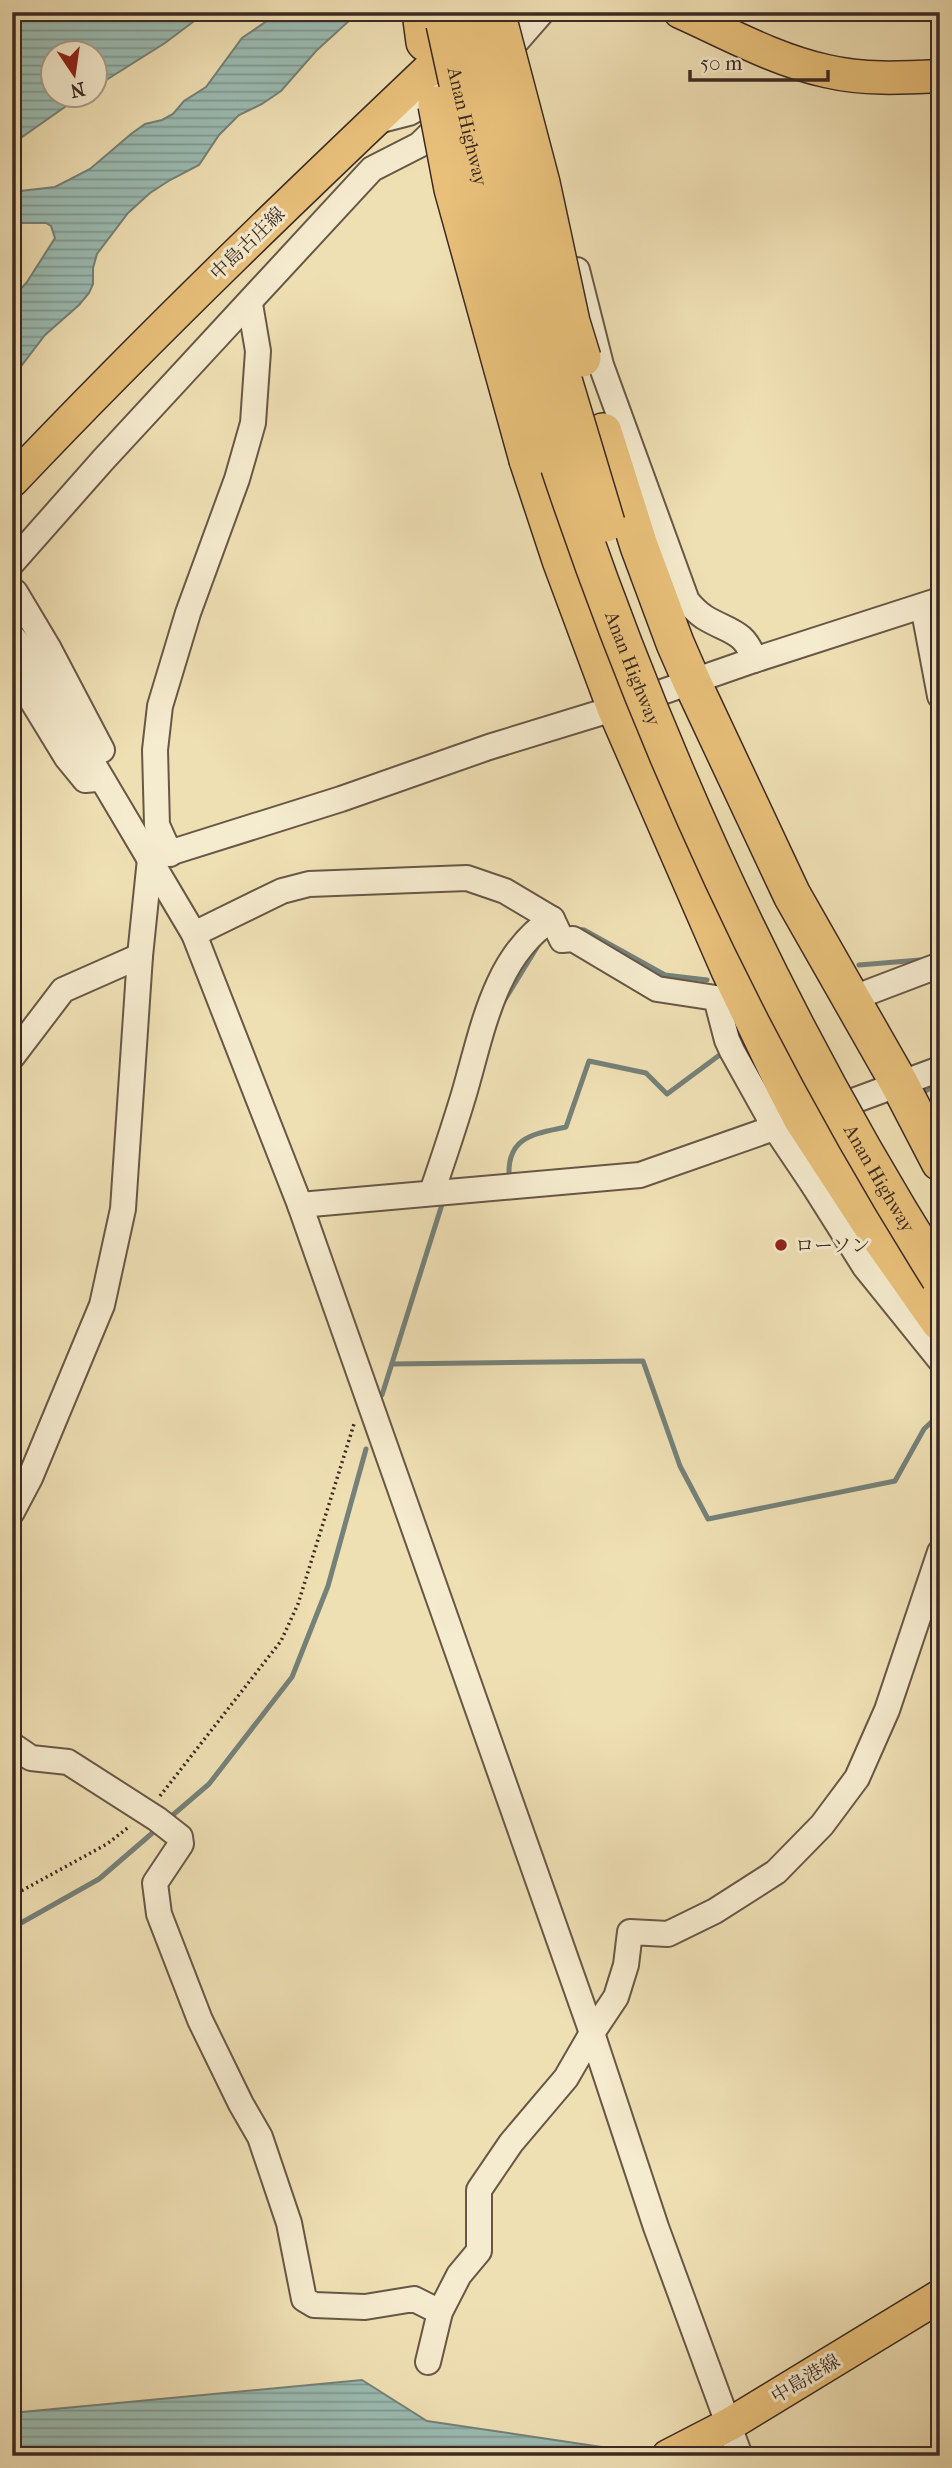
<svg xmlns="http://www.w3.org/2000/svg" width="952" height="2468" viewBox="0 0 952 2468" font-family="'IM FELL French Canon','Noto Serif JP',serif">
	<defs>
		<pattern id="water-rules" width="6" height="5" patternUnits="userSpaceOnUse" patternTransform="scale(1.75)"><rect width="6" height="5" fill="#9bbcb3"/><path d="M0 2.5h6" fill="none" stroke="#809991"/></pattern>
	</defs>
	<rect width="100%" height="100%" fill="#efe0b4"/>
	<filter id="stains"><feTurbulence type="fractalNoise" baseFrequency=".00286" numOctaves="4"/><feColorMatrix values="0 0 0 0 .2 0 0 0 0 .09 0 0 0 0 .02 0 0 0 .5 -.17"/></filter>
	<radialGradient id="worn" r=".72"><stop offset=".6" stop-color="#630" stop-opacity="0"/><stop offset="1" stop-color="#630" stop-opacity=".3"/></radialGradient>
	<g fill="url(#water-rules)" stroke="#758179" stroke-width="2">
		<path d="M12,12H206L165,43L95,87L94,52H52V94L82,95L12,144Z"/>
		<path d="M280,12H342L350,20L316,51L281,91L262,104L239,115L219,135L199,165L170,180L150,193L128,213L97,254L93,268V284L89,293L79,305L45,335L22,365L12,372V299L27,282L55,238L51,226L46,223H12V192L55,187L90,169L131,134L145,124L162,120L173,114L184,101L206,87L242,38Z"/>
		<path d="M362,2380L427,2421L615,2449L635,2456H12V2413Z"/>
	</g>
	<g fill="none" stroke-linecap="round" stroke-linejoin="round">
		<g stroke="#758179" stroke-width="5">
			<path d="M575,929L584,930L665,975L707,980"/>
			<path d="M859,965L920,960"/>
			<path d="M504,1001L539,944"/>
			<path d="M919,1095L940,1082"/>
			<path d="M509,1174C508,1136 535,1134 566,1127L589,1061L646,1073L667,1094L725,1051"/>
			<path d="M392,1364L643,1361L680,1466L708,1519L895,1481L924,1429L940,1414"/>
			<path d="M382,1395L444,1198"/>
			<path d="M167,1820L209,1784L292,1677L328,1586L366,1449"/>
			<path d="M12,1928L99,1879L157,1829"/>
		</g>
		<defs>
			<g id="minor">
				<path d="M501,59L542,12"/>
				<path d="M374,122L409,113L447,92"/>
				<path d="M577,270L601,365L687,601C692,607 698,613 704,617C728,632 745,630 754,660"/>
				<path d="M12,563L103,460L372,169L419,145L448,117"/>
				<path d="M15,592L49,649L102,750"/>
				<path d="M923,606L940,696"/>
				<path d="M12,636L31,659L194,934L300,1205L592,2033L656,2227L740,2456"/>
				<path d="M12,668L67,758L85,780L97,779"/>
				<path d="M170,854L157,825L155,750L160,706L188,613L237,479L253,423L258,351L250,304"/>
				<path d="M194,934L282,891L309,884L467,878L505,891L552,919"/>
				<path d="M869,992L940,965"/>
				<path d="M12,1057L63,990L140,956"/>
				<path d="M826,1111L940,1069"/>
				<path d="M825,1177L814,1186L865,1267L940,1360"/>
				<path d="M432,1192C443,1160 454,1127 464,1094C482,1033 494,956 552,919L562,940L573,939L657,989L716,998L727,1040L732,1051L775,1128L814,1186"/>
				<path d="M300,1205L640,1175L788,1123"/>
				<path d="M12,1512L30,1478L102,1305L123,1209L140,956L150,859L341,799L489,747L616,708L754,660L940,600"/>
				<path d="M12,1745L31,1758L68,1762L157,1819L180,1837L181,1844L155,1883L159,1914L200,2020L241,2104L260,2137L289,2223L304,2299L314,2305L365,2307L414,2299L440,2312"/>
				<path d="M428,2362L440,2312L459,2275L479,2251V2190L511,2143L566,2078L592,2033L616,1997L626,1965L630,1932L668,1934L715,1911L776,1872L822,1825L857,1778L887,1710L940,1552"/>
			</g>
			<g id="major">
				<path d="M680,12C727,33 775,60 826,71C864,80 901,78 940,76"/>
				<path d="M12,481C158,327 311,181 465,35"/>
				<path d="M668,2456L730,2424L940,2296"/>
			</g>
			<g id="highway">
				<path d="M421,12L425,42"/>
				<path d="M603,432L639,546L675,643L692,682L792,895L899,1083L940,1162"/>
				<path d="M528,460L561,560L616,708L730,970L785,1085L802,1118L871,1224L940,1322"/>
			</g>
		</defs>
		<use href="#minor" stroke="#685747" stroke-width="28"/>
		<use href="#major" stroke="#3b2923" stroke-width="35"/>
		<use href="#highway" stroke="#3b2923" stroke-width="40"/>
		<g stroke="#3b2923" stroke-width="3.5" stroke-dasharray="2 3.5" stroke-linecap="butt">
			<path d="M160,1796L281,1641L298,1604L354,1424"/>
			<path d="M12,1896L107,1844L130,1826"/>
		</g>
		<use href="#minor" stroke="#f5ebce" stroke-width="24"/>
		<use href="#major" stroke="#e8c07a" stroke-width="32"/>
		<use href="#highway" stroke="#e8c07a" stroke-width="37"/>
		<defs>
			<g id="highway-bridge">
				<path d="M472,12L534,283L606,523"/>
				<path d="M496,12L541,183L571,322L582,358"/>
				<path id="s1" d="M445,24C469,137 497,250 529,361C538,394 547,427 557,459C652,745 779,1023 940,1278"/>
				<path d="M437,105L453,189L528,460"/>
			</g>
		</defs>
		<use href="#highway-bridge" stroke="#3b2923" stroke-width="40" stroke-linecap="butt"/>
		<use href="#highway-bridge" stroke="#e8c07a" stroke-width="37"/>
	</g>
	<circle fill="#8f2418" stroke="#f5ebce" stroke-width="2.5" cx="781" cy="1245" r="7"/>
	<g text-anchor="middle" stroke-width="6" stroke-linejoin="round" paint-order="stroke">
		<g font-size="19" fill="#3b2923" stroke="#f5ebce">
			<text dy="7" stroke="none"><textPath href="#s1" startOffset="105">Anan Highway</textPath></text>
			<text transform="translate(247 243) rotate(-44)" y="7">中島古庄線</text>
			<text dy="7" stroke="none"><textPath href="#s1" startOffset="672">Anan Highway</textPath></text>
			<text dy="7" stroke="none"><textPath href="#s1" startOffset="1239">Anan Highway</textPath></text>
			<text transform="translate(805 2378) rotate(-31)" y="7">中島港線</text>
		</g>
		<g font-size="19" fill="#3b2923" stroke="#f5ebce" text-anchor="start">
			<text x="795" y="1252">ローソン</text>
		</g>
	</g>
	<rect width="952" height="2468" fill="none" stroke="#efe0b4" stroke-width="42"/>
	<rect x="14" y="14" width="924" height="2440" fill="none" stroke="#3b2923" stroke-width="3.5"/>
	<rect x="21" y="21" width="910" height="2426" fill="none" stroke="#3b2923" stroke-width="2"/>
	<g transform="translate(74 74) rotate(167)"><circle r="33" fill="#f5ebce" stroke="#ab9d8a" stroke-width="2"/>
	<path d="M0-5L12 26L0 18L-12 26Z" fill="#8f2418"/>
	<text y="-10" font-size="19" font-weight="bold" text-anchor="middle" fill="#3b2923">N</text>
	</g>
	<path d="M690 70v10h138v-10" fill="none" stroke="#3b2923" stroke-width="3.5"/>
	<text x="700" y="70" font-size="21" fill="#3b2923" stroke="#f5ebce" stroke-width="5" paint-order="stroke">50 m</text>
	<rect width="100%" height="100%" filter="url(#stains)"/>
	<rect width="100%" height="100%" fill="url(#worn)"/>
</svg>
